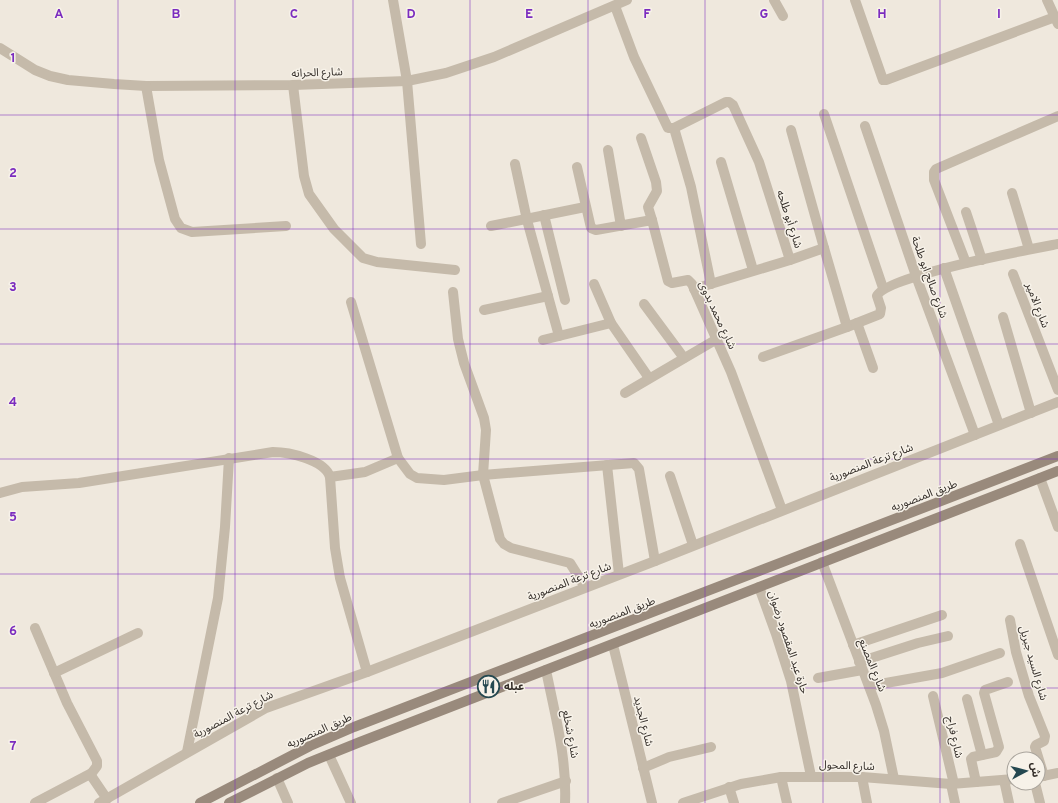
<svg xmlns="http://www.w3.org/2000/svg" width="1058" height="803" viewBox="0 0 1058 803" font-family="Overpass,'Noto Sans Arabic',sans-serif">
	<rect width="100%" height="100%" fill="#efe8dd"/>
	<g fill="none" stroke-linecap="round" stroke-linejoin="round">
		<g stroke="#c5baaa" stroke-width="10">
			<path d="M393,0L407,81L421,244"/>
			<path d="M774,0L783,16"/>
			<path d="M855,0L883,80H886L1055,17"/>
			<path d="M1047,0L1058,24"/>
			<path d="M615,6L634,57L668,128H674L726,102H729L733,105L759,162L790,260L824,248L847,327L880,314L881,308L877,296C884,276 1032,249 1058,244"/>
			<path d="M0,48L35,70L50,76L68,80L114,84L146,86L293,85L407,81L446,73L494,57L627,0"/>
			<path d="M293,85L304,176L309,194L334,229L363,258L377,262L455,270"/>
			<path d="M146,86L159,160L175,219L181,228L192,232L286,226"/>
			<path d="M824,114L883,288"/>
			<path d="M865,126L916,276L975,435"/>
			<path d="M674,128L691,187L711,284"/>
			<path d="M791,130L824,248"/>
			<path d="M641,138L656,182L657,191L648,207L652,220"/>
			<path d="M608,150L621,226"/>
			<path d="M721,162L753,270"/>
			<path d="M515,164L527,220L559,336"/>
			<path d="M577,167L591,228L596,230L652,220L668,281L672,283L688,280L692,284L731,372L782,510"/>
			<path d="M1012,193L1029,249"/>
			<path d="M966,212L982,260"/>
			<path d="M544,215L565,300"/>
			<path d="M491,226L585,207"/>
			<path d="M966,263L934,180V172L936,169L1058,116"/>
			<path d="M944,268L999,425"/>
			<path d="M1013,274L1058,390"/>
			<path d="M594,284L611,323L649,378"/>
			<path d="M694,289L790,260"/>
			<path d="M453,292L458,339L464,363L484,418L486,430L483,475L500,539L504,544L511,548L570,563L585,587"/>
			<path d="M351,302L398,458L410,474L417,478L444,480L483,475L634,463L639,469L655,561"/>
			<path d="M644,304L684,358"/>
			<path d="M484,310L548,296"/>
			<path d="M1003,317L1031,413"/>
			<path d="M857,323L873,368"/>
			<path d="M543,340L611,323"/>
			<path d="M763,357L847,327"/>
			<path d="M625,393L717,339"/>
			<path d="M607,465L619,574"/>
			<path d="M670,476L693,545"/>
			<path d="M330,477L365,472L398,458"/>
			<path d="M1040,478L1058,527"/>
			<path d="M0,493L22,487L79,483L273,452C289,452 325,460 330,477L335,548L340,578L367,672"/>
			<path d="M1020,544L1058,655"/>
			<path d="M822,562L876,705L884,731L894,779"/>
			<path d="M759,587L776,634L791,681L811,776"/>
			<path d="M1010,620L1016,652L1029,696L1045,736L1044,741L1036,745L1035,747L1044,776"/>
			<path d="M35,628L67,703L97,761V766L91,774"/>
			<path d="M613,645L652,803"/>
			<path d="M853,645L942,615"/>
			<path d="M859,662L918,643L948,636"/>
			<path d="M546,670C555,715 567,758 565,803"/>
			<path d="M54,673L138,633"/>
			<path d="M818,678L862,670"/>
			<path d="M869,686L942,673L1000,653"/>
			<path d="M933,696L954,784"/>
			<path d="M967,699L982,755L973,757L971,759L976,782"/>
			<path d="M187,752L218,598L225,527L229,458"/>
			<path d="M329,755L351,803"/>
			<path d="M982,755L996,752L999,747L984,693L985,690L1008,682"/>
			<path d="M643,768L669,757L711,747"/>
			<path d="M781,777L787,803"/>
			<path d="M862,777L867,803"/>
			<path d="M1038,777L1058,773"/>
			<path d="M277,778L288,803"/>
			<path d="M1004,780L1009,803"/>
			<path d="M1035,783L1040,803"/>
			<path d="M951,784L955,803"/>
			<path d="M729,787L734,803"/>
			<path d="M35,803L90,774L107,799"/>
			<path d="M99,803L266,708L367,672L655,561L1058,402"/>
			<path d="M502,803L566,781"/>
			<path d="M683,803L741,784L781,777H862L951,784L1014,779"/>
		</g>
		<g stroke="#998a7c" stroke-width="10">
			<path d="M200,803L310,746L354,727L1058,456"/>
			<path d="M229,803L308,763L360,742L1058,471"/>
		</g>
	</g>
	<path fill="none" stroke="#7b2cbf" stroke-width="1" stroke-opacity="0.55" d="M118,0V803M235,0V803M353,0V803M470,0V803M588,0V803M705,0V803M823,0V803M940,0V803M0,115H1058M0,229H1058M0,344H1058M0,459H1058M0,574H1058M0,688H1058"/>
	<defs>
		<symbol id="restaurant-ring" viewBox="-11 -11 22 22"><circle r="9.5" fill="#f7f2e9" stroke="#244850" stroke-width="1.5"/><path d="M-5-6h1v4h1v-4h1v4h1v-4h1v5L-1.5 .5V6h-2V.5L-5-1ZM5-6V6H3V1.5H1.5Q1.5-4 5-6Z" fill="#244850"/></symbol>
	</defs>
	<g fill-rule="evenodd">
		<use href="#restaurant-ring" x="476" y="674" width="25" height="25"/>
	</g>
	<g text-anchor="middle" stroke-width="3" stroke-linejoin="round" paint-order="stroke">
		<g font-size="11" fill="#342e29" stroke="#f7f2e9">
			<text transform="translate(317 72) rotate(-2)" y="4">شارع الحرانه</text>
			<text transform="translate(790 219) rotate(72)" y="4">شارع أبو طلحه</text>
			<text transform="translate(930 277) rotate(70)" y="4">شارع صالح ابو طلحة</text>
			<text transform="translate(1038 305) rotate(69)" y="4">شارع الامير</text>
			<text transform="translate(718 315) rotate(65)" y="4">شارع محمد بدوى</text>
			<text transform="translate(871 462) rotate(-21)" y="4">شارع ترعة المنصورية</text>
			<text transform="translate(924 495) rotate(-21)" y="4">طريق المنصوريه</text>
			<text transform="translate(569 581) rotate(-21)" y="4">شارع ترعة المنصورية</text>
			<text transform="translate(622 612) rotate(-21)" y="4">طريق المنصوريه</text>
			<text transform="translate(789 642) rotate(72)" y="4">حارة عبد المقصود رضوان</text>
			<text transform="translate(1034 663) rotate(74)" y="4">شارع السيد جبريل</text>
			<text transform="translate(873 665) rotate(68)" y="4">شارع المصنع</text>
			<text transform="translate(233 714) rotate(-28)" y="4">شارع ترعة المنصورية</text>
			<text transform="translate(644 721) rotate(76)" y="4">شارع الجديد</text>
			<text transform="translate(319 730) rotate(-24)" y="4">طريق المنصوريه</text>
			<text transform="translate(571 734) rotate(79)" y="4">شارع شخلع</text>
			<text transform="translate(955 737) rotate(77)" y="4">شارع فراج</text>
			<text transform="translate(847 765) rotate(2)" y="4">شارع المحول</text>
		</g>
		<g font-size="11" font-weight="bold" fill="#342e29" stroke="#f7f2e9" text-anchor="start">
			<text x="504" y="690">عبله</text>
		</g>
	</g>
	<g font-size="13" text-anchor="middle" font-weight="bold" fill="#7b2cbf" stroke="#f7f2e9" stroke-width="3" stroke-linejoin="round" paint-order="stroke">
		<text x="59" y="18">A</text>
		<text x="176" y="18">B</text>
		<text x="294" y="18">C</text>
		<text x="411" y="18">D</text>
		<text x="529" y="18">E</text>
		<text x="647" y="18">F</text>
		<text x="764" y="18">G</text>
		<text x="882" y="18">H</text>
		<text x="999" y="18">I</text>
		<text x="13" y="62">1</text>
		<text x="13" y="177">2</text>
		<text x="13" y="291">3</text>
		<text x="13" y="406">4</text>
		<text x="13" y="521">5</text>
		<text x="13" y="635">6</text>
		<text x="13" y="750">7</text>
	</g>
	<g transform="translate(1026 771) rotate(83)"><circle r="19" fill="#f7f2e9" stroke="#a9a49c"/>
	<path d="M0-3L7 15L0 10L-7 15Z" fill="#244850"/>
	<text y="-6" font-size="11" font-weight="bold" text-anchor="middle" fill="#342e29">ش</text>
	</g>
</svg>
